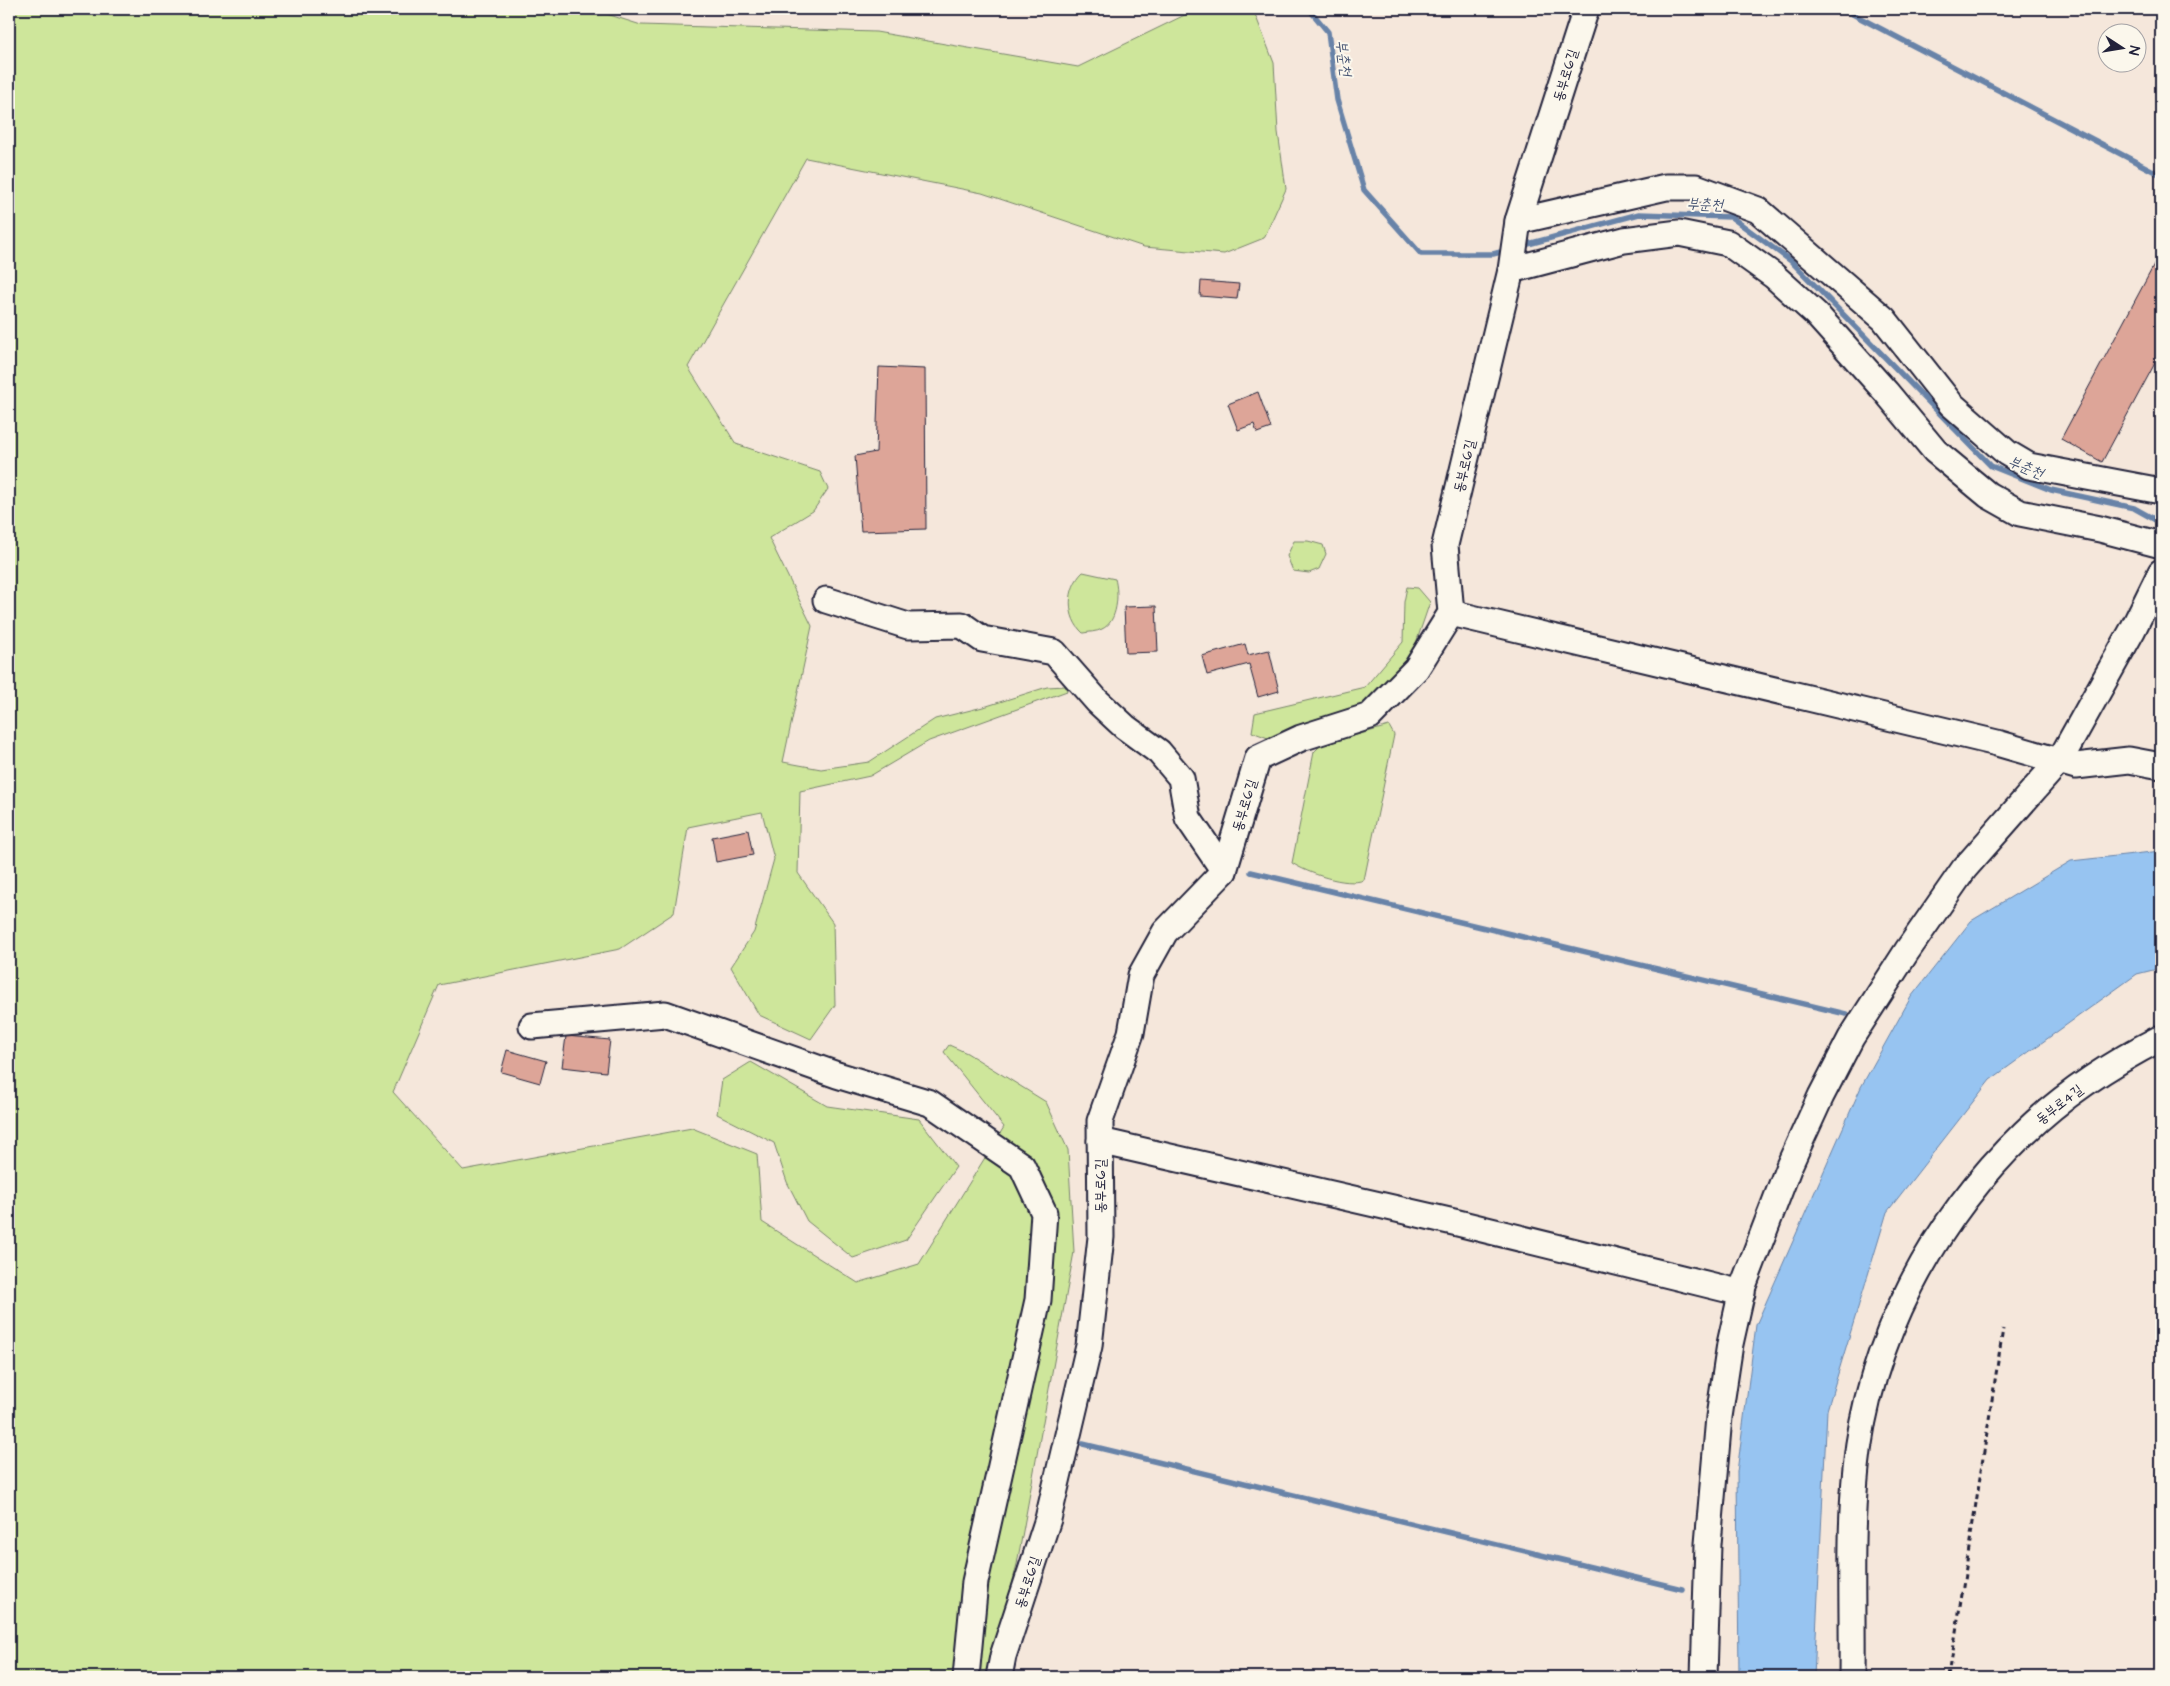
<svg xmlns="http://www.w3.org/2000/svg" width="2170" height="1686" viewBox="0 0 2170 1686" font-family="'Architects Daughter','Poor Story',sans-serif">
	<rect width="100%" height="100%" fill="#f5e7db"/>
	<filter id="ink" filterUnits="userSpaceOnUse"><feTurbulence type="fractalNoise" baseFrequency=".02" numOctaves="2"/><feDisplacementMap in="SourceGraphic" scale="10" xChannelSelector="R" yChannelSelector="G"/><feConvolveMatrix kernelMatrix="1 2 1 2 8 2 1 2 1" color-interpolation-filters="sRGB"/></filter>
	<g filter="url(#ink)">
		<g fill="#cee69b" stroke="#78846b">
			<path d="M9,9H591L641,25L876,32L1078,67L1197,9H1253L1274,63L1278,132L1286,189L1264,238L1224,254L1144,247L982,193L806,158L688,367L736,444L820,472L828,489L813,511L769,538L812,626L783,762L821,769L869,762L935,719L987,706L1047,687L1065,686L1067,691L929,741L870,776L800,791L798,873L833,923L835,1005L811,1039L759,1015L731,967L754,932L774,859L762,812L688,827L674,913L620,949L439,985L393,1092L463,1170L692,1128L757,1154L762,1222L858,1283L919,1264L1004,1127L944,1052L949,1045L967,1053L1046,1102L1068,1150L1074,1252L1017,1564L989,1677H9Z"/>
			<path d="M1294,541H1308L1323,545L1326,554L1319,569L1309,573L1293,571L1287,556Z"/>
			<path d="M1083,572L1115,579C1119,593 1118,622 1102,629C1097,632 1088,632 1083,633C1066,618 1066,588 1083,572Z"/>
			<path d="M1407,587L1418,588L1430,602L1415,646L1389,684L1362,707L1268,738L1252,732L1255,713L1365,687L1403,642L1404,602Z"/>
			<path d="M1389,726L1394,735L1364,880C1347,887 1307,873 1292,863L1314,752L1321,745Z"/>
			<path d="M751,1062L827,1106L919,1119L956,1167L906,1240L853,1258L807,1221L787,1182L774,1143L717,1114L722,1080Z"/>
		</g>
		<path fill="#97c4f1" stroke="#6883a8" d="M2161,851V968L2137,974L1990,1080L1887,1212L1827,1410L1814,1677H1739L1737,1472L1756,1325L1861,1087L1911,997L1971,921L2071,861Z"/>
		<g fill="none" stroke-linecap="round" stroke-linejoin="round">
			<g stroke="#6883a8" stroke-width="5.5">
				<path d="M1309,9L1328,32L1337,100L1364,190L1421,254H1493L1508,250"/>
				<path d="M1843,9L2161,175"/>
				<path d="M1521,246L1639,214L1731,217L1791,261L1991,466L2051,490L2134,508L2161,523"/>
				<path d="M1251,872L1846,1014"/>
				<path d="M1083,1444L1682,1589"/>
			</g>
		</g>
		<g fill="#dda598" stroke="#22223b">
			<path d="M2161,252V352L2102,462L2061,439Z"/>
			<path d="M1201,281L1239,284L1237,299L1200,296Z"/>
			<path d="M879,367L925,369L926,529L861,531L855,456L876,452Z"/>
			<path d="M1258,392L1271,428L1257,433L1254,424L1238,430L1228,404Z"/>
			<path d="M1156,606L1158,652L1126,653L1124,607Z"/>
			<path d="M1245,644L1248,655L1269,650L1279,691L1258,697L1249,664L1207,675L1202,656Z"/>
			<path d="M748,830L753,855L716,862L712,837Z"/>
			<path d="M566,1036L610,1040L606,1072L562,1067Z"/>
			<path d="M507,1050L546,1061L540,1083L501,1072Z"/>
		</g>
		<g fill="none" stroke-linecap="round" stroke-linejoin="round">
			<defs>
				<g id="minor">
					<path d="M1518,221L1666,187H1696L1758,210L1884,319L1951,404L2007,453L2029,466L2161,491"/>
					<path d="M1511,270L1624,240L1679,233L1728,243L1774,276L1816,314L1886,392L1935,451L1988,495L2020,513L2100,529L2161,545"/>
					<path d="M826,600L908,626L962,625L982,639L1054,652L1097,701L1125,727L1159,752L1181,778L1188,818L1224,871"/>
					<path d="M1451,613L1997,743L2076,766L2129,760L2161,766"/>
					<path d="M532,1026L665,1014L837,1075L930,1103L1022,1166L1044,1213L1038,1300L975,1582L966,1677"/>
					<path d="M1100,1141L1458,1223L1742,1293"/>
					<path d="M999,1677L1003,1656L1048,1519L1089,1346L1101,1237L1100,1121L1131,1033L1141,975L1165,932L1224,871L1258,758L1301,738L1370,716L1416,669L1451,613L1445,545L1511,270L1518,221L1586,9"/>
					<path d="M1704,1677L1708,1544L1719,1417L1730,1344L1743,1286L1789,1166L1821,1096L1851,1038L1907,951L1964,869L2060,760L2132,631L2161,572"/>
					<path d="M1852,1677C1853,1608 1849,1537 1856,1468C1868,1342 1934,1220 2024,1133C2064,1094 2112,1063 2161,1038"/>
				</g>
			</defs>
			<use href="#minor" stroke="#22223b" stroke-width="29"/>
			<path stroke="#22223b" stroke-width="3" stroke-dasharray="5 4" stroke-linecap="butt" d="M1949,1677L2003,1329"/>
			<use href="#minor" stroke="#fbf7ec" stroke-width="25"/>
		</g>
	</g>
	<g text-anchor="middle" stroke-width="4" stroke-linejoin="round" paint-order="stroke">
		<g font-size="14" fill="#22223b" stroke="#fbf7ec">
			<text transform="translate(1565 75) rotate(-73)" y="5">동부로6길</text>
			<text transform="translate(1464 466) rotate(-77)" y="5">동부로6길</text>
			<text transform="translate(1244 805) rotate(-73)" y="5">동부로6길</text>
			<text transform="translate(2059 1104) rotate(-38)" y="5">동부로4길</text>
			<text transform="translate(1100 1186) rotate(-90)" y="5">동부로6길</text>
			<text transform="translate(1027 1582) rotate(-72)" y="5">동부로6길</text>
		</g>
		<g font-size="15" font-style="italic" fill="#455372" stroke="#fbf7ec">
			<text transform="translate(1344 58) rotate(82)" y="5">부춘천</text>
			<text transform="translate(1705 204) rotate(2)" y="5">부춘천</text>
			<text transform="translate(2026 467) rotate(22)" y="5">부춘천</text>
		</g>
	</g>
	<rect width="2170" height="1686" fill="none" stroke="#fbf7ec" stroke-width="30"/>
	<rect x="15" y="15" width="2140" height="1656" fill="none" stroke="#22223b" stroke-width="2" filter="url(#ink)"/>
	<g transform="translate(2122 48) rotate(102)"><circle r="24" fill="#fbf7ec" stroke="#a4a2a5"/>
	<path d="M0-4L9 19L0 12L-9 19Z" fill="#22223b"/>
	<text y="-8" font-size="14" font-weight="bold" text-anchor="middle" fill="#22223b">N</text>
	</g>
</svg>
